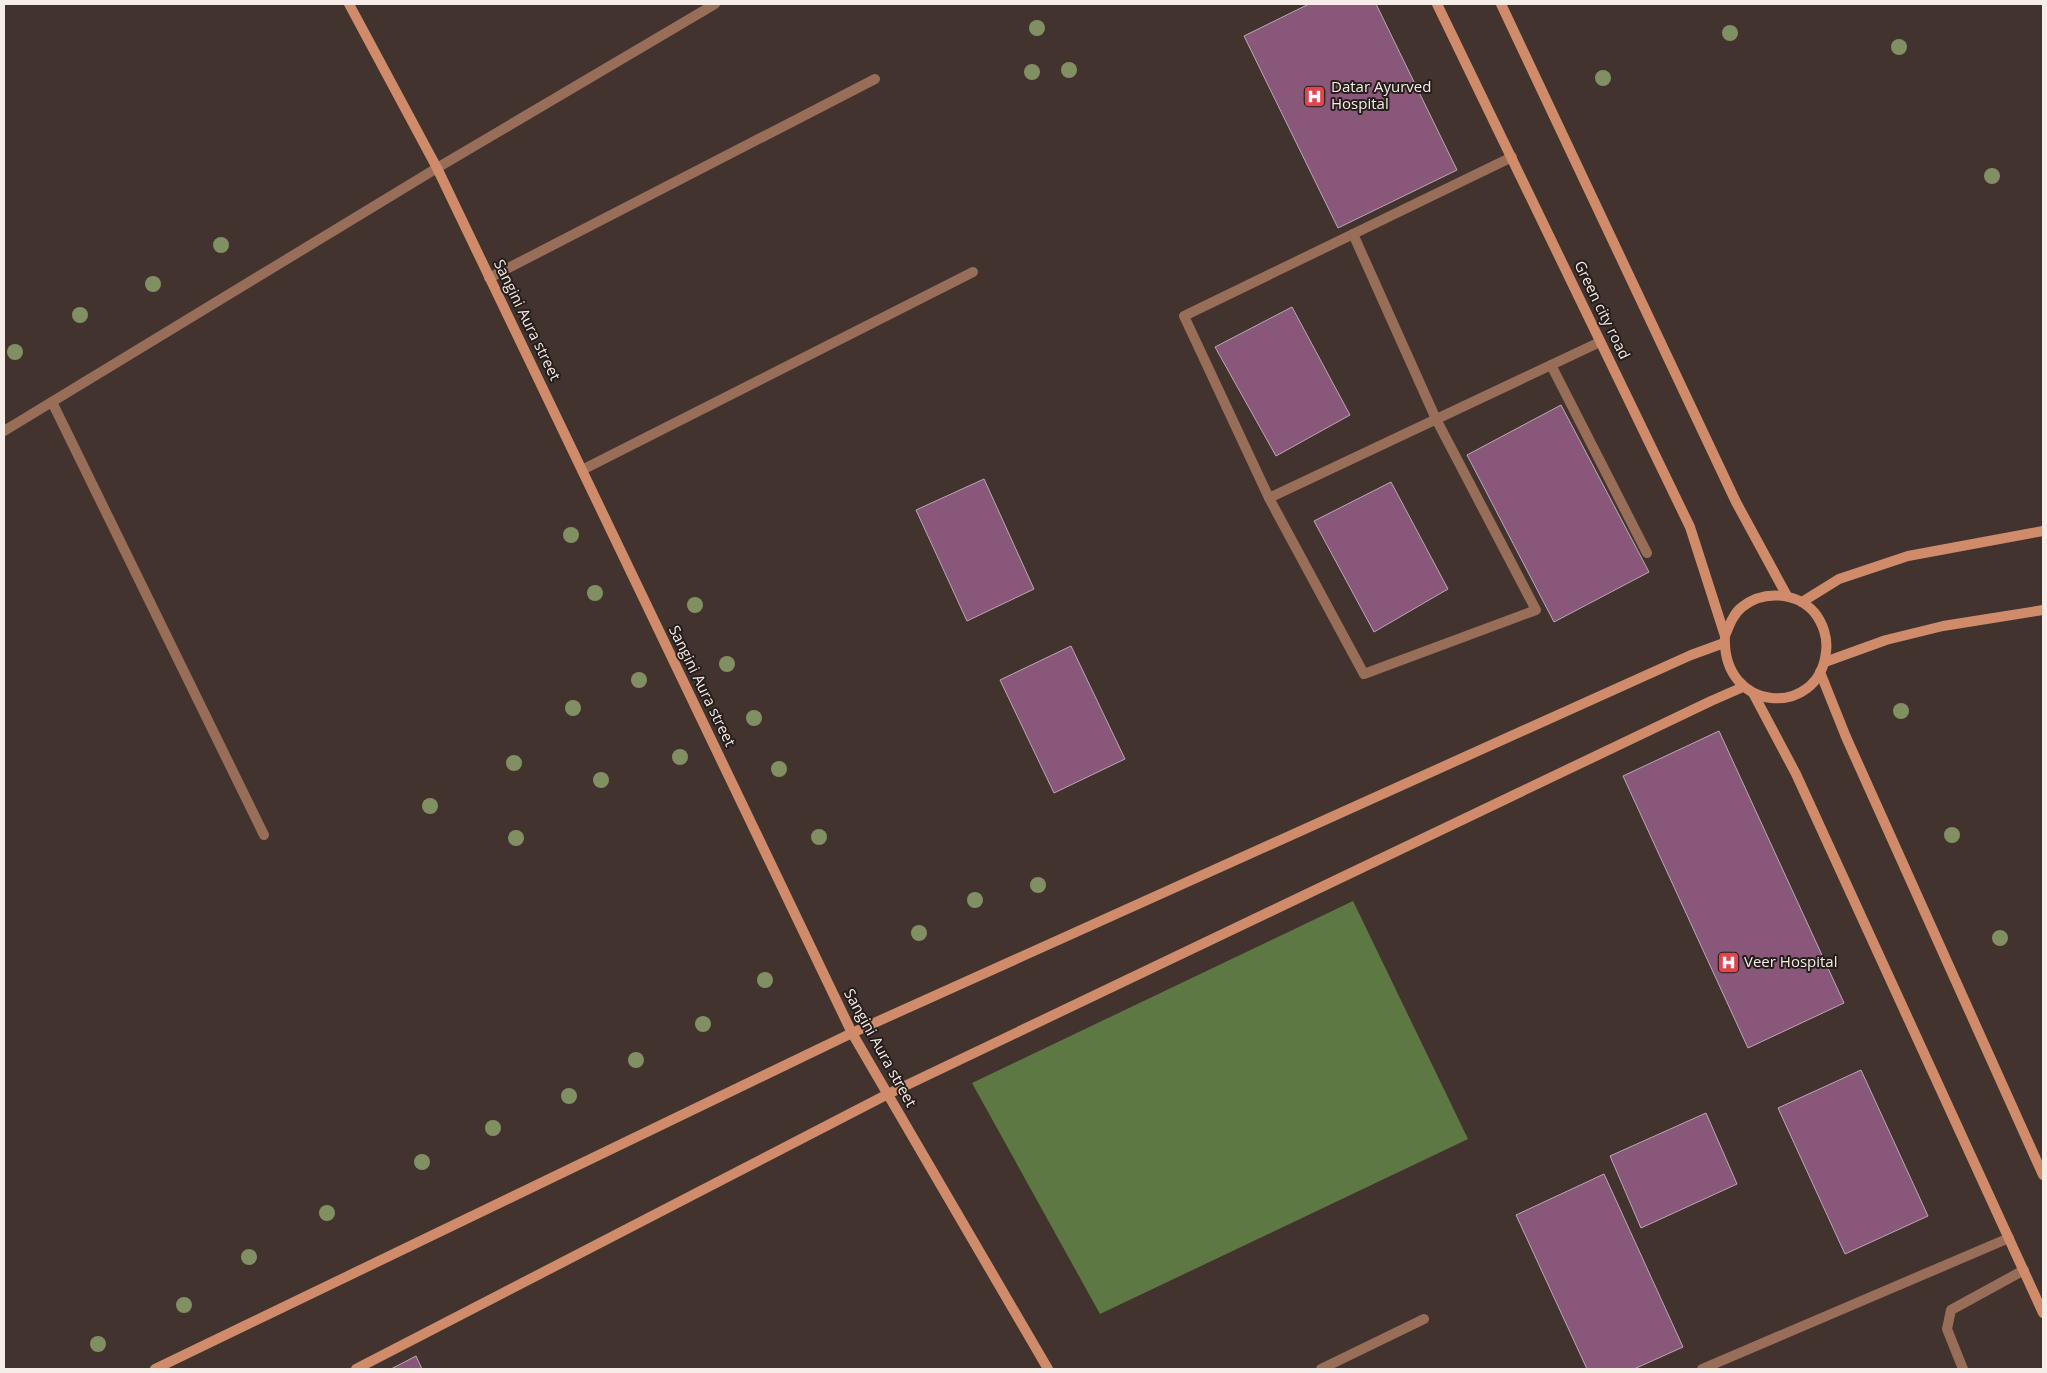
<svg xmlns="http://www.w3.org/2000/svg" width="2047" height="1373" viewBox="0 0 2047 1373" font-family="'Open Sans',sans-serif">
	<rect width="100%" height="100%" fill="#42332e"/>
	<path fill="#5e7844" d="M1353,901L1468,1139L1100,1314L972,1083Z"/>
	<g fill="#895779" stroke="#baaab4">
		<path d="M1309,4H1376L1457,170L1338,228L1244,36Z"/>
		<path d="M1292,307L1350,415L1276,456L1215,347Z"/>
		<path d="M1561,405L1649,572L1554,622L1467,455Z"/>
		<path d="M984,479L1034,589L967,621L916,510Z"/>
		<path d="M1391,482L1448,589L1374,632L1314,521Z"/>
		<path d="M1071,646L1125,759L1054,793L1000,680Z"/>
		<path d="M1719,731L1844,1003L1748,1048L1623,776Z"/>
		<path d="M1861,1070L1928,1216L1845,1254L1778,1108Z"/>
		<path d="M1706,1113L1737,1184L1641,1228L1610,1156Z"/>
		<path d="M1604,1174L1683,1347L1634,1369H1587L1516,1215Z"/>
		<path d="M416,1356L422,1369H391Z"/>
	</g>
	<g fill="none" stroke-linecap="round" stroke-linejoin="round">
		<g stroke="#996e59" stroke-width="10">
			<path d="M1512,157L1184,316L1269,498L1600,342"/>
			<path d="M1551,365L1647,553"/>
			<path d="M1269,498L1364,674L1536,610L1436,419L1353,234"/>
			<path d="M1321,1369L1424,1319"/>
			<path d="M1702,1369L2009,1238"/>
			<path d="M1963,1369L1947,1329L1951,1310L2024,1270"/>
		</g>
		<g stroke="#996e59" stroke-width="10">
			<path d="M489,278L875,79"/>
			<path d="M52,402L264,835"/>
			<path d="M4,431L437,168L715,4"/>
			<path d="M582,470L973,272"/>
		</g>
		<g stroke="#d08b6a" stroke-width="10">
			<path d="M349,4L437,168L852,1033L1048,1369"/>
			<path d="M1437,4L1690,527L1725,636C1721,713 1819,719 1826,652C1828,638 1823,623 1814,612C1796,592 1763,590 1742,607C1733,614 1729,626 1725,636"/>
			<path d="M1501,4L1736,502L1787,596"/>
			<path d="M1802,602L1839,579L1908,556L2043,531"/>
			<path d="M1825,662L1886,640L1943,626L2043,610"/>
			<path d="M1820,672L1846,737L2043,1175"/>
			<path d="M1753,693L1796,774L2043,1313"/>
			<path d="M155,1369L852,1033L1691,655L1724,643"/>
			<path d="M356,1369L888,1094L1711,701L1743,687"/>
		</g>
	</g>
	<g fill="#819063">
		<circle cx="1037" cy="28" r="8"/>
		<circle cx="1730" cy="33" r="8"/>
		<circle cx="1899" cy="47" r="8"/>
		<circle cx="1069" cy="70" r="8"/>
		<circle cx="1032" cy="72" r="8"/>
		<circle cx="1603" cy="78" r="8"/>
		<circle cx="1992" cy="176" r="8"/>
		<circle cx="221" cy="245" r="8"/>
		<circle cx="153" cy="284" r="8"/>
		<circle cx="80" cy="315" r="8"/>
		<circle cx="15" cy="352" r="8"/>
		<circle cx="571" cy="535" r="8"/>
		<circle cx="595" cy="593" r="8"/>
		<circle cx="695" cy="605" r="8"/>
		<circle cx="727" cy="664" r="8"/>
		<circle cx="639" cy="680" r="8"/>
		<circle cx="573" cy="708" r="8"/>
		<circle cx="1901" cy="711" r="8"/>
		<circle cx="754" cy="718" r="8"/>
		<circle cx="680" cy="757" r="8"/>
		<circle cx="514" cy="763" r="8"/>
		<circle cx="779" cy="769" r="8"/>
		<circle cx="601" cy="780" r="8"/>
		<circle cx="430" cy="806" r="8"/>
		<circle cx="1952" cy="835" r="8"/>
		<circle cx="819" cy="837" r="8"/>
		<circle cx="516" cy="838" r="8"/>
		<circle cx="1038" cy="885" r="8"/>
		<circle cx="975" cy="900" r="8"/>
		<circle cx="919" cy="933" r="8"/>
		<circle cx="2000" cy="938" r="8"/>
		<circle cx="765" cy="980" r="8"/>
		<circle cx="703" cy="1024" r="8"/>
		<circle cx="636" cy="1060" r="8"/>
		<circle cx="569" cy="1096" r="8"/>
		<circle cx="493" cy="1128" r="8"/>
		<circle cx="422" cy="1162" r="8"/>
		<circle cx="327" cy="1213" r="8"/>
		<circle cx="249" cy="1257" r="8"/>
		<circle cx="184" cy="1305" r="8"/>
		<circle cx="98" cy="1344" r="8"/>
	</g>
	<defs>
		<symbol id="hospital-square" viewBox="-11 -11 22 22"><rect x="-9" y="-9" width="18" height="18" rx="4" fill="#e0444e" stroke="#241d1a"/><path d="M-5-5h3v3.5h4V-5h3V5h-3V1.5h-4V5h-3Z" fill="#fff"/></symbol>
	</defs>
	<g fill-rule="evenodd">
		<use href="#hospital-square" x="1302" y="84" width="25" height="25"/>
		<use href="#hospital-square" x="1716" y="950" width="25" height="25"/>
	</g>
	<g text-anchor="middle" stroke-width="4" stroke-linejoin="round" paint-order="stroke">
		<g font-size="15" fill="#f6ece8" stroke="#241d1a" text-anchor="start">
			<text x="1331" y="92">Datar Ayurved<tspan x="1331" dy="17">Hospital</tspan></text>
			<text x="1744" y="967">Veer Hospital</text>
		</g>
		<g font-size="15" fill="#f6ece8" stroke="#241d1a">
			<text transform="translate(1602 310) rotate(64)" y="5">Green city road</text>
			<text transform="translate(527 320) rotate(64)" y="5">Sangini Aura street</text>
			<text transform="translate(702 686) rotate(64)" y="5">Sangini Aura street</text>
			<text transform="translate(880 1048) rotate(61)" y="5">Sangini Aura street</text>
		</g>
	</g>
	<rect width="2047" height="1373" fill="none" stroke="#f6ece8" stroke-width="10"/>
</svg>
